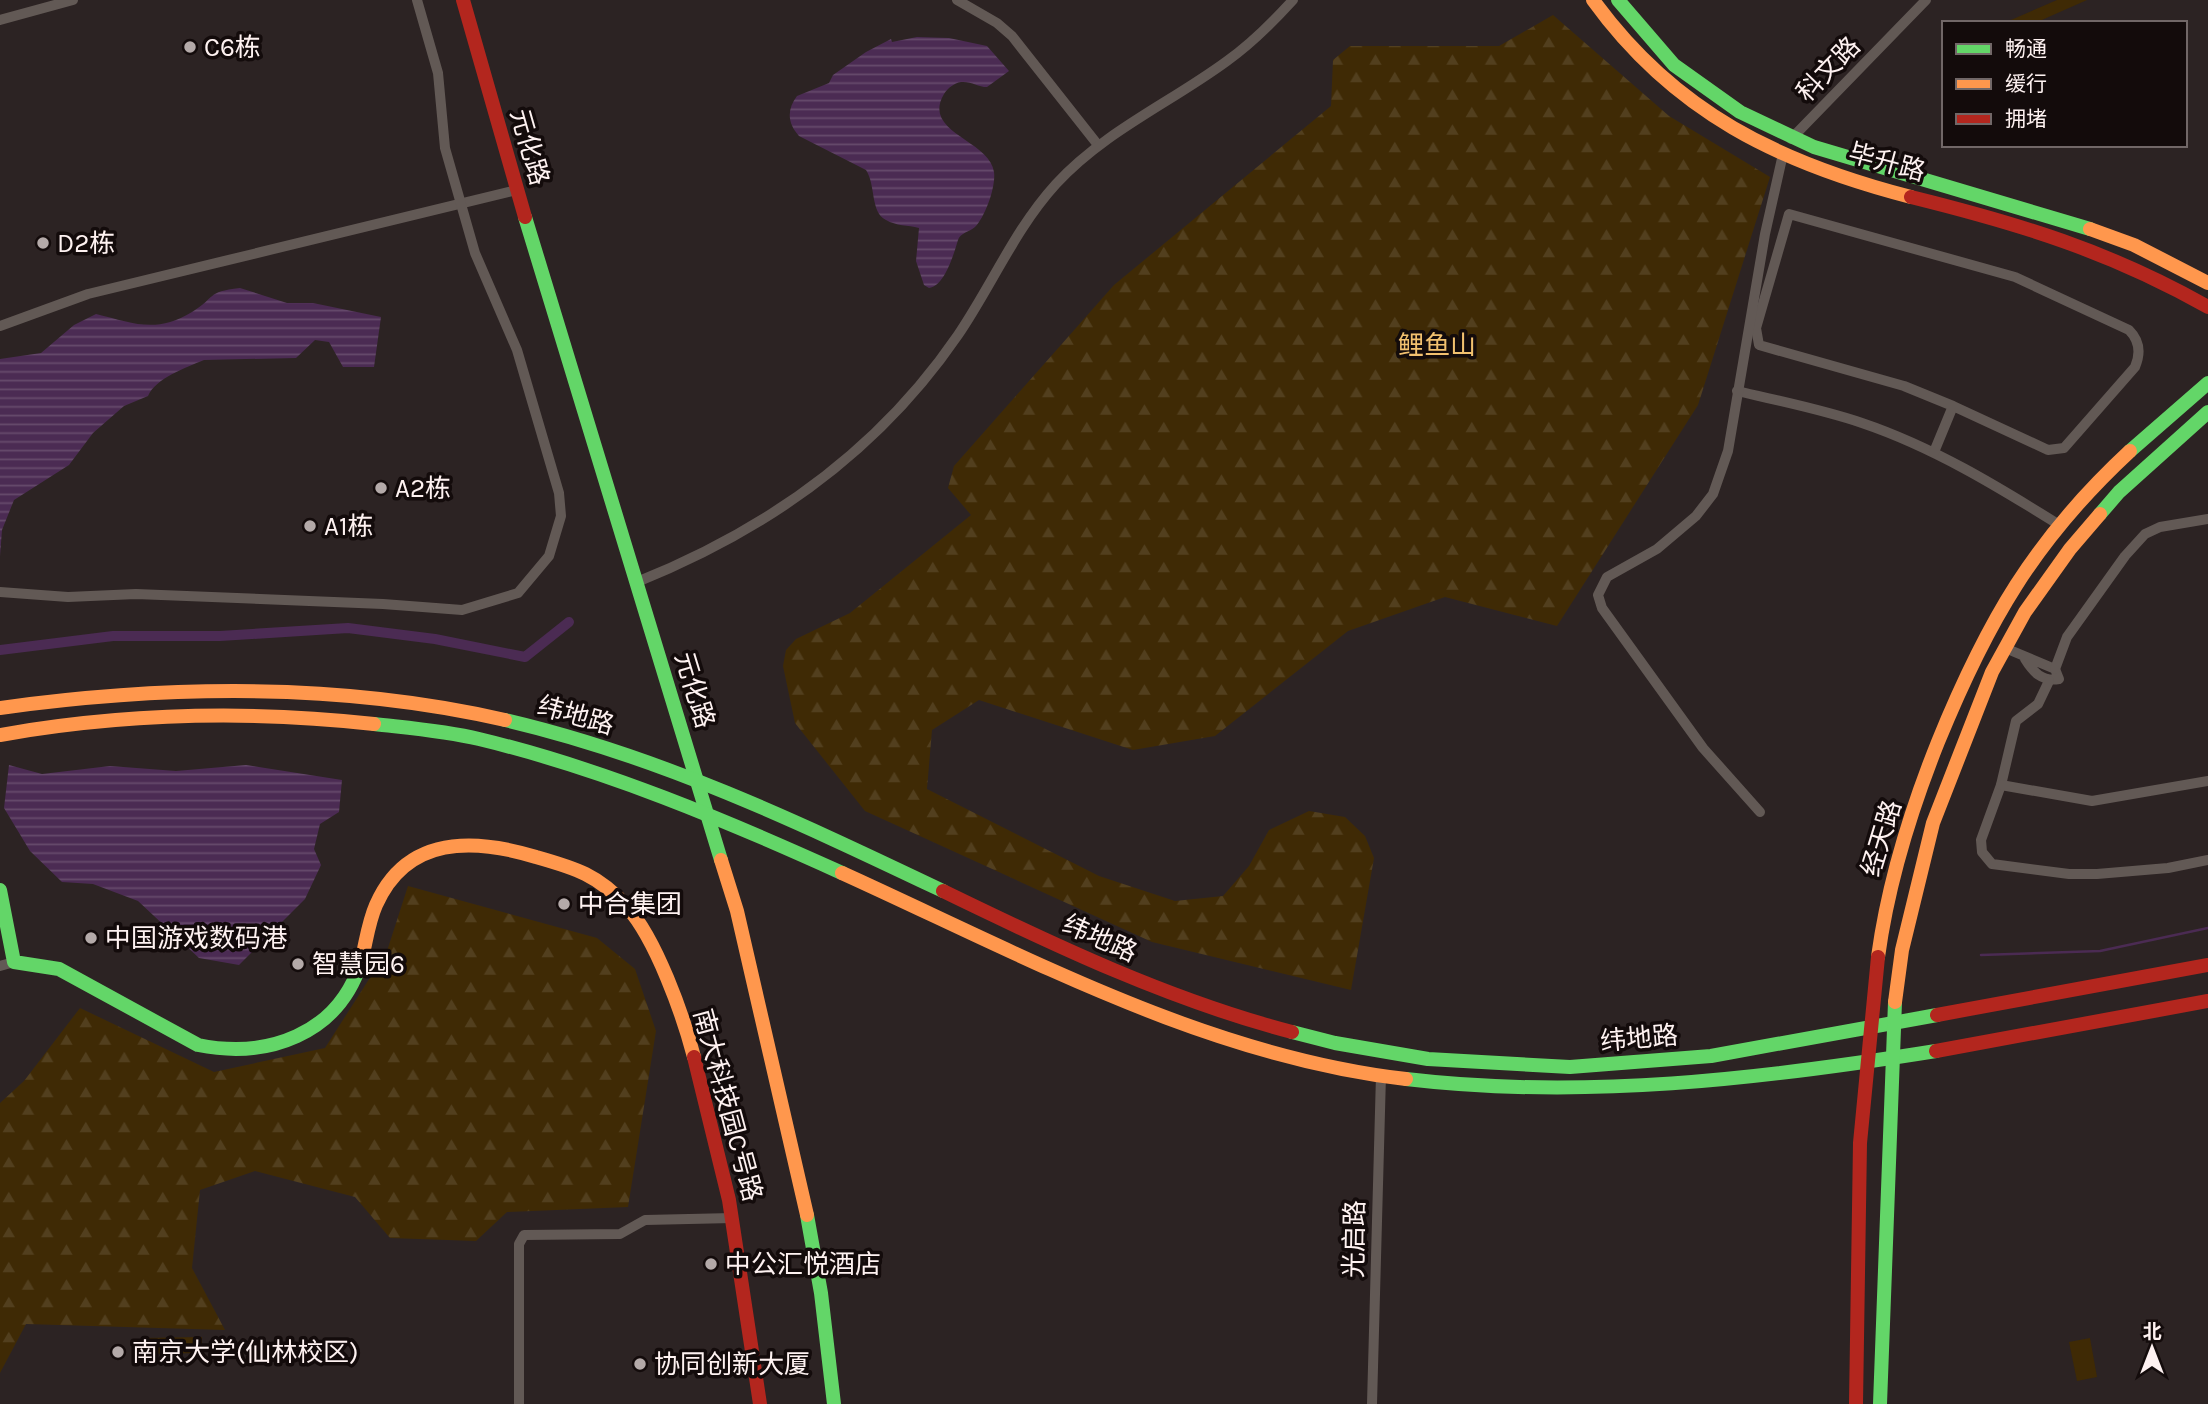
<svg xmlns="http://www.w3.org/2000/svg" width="2208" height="1404" viewBox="0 0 2208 1404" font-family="Karla,'Noto Sans SC',sans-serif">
	<defs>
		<pattern id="forest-firs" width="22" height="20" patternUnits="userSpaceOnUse" patternTransform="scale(1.75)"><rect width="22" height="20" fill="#3f2a05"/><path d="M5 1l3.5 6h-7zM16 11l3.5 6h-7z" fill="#523f1e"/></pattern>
		<pattern id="water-rules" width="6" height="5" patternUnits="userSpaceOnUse" patternTransform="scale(1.75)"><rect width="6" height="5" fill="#4b2b53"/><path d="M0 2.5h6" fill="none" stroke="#664a6c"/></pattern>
	</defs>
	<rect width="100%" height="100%" fill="#2c2323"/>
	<g fill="url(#forest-firs)">
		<path d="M1553,15L1669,116L1770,177L1698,405L1557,626L1445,597L1348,631L1215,736L1133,750L979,700L932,730L927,789L1099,876L1175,901L1223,896L1249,866L1269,830L1309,811L1345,817L1365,836L1374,858L1351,990L1152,942L865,811L795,723L783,666L786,650L796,639L850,613L971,515L948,488L954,466L1114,285L1331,106L1333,60L1350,46H1499Z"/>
		<path d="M408,886L597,938L635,969L656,1031L628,1207L507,1212L476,1241L390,1238L355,1197L255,1171L200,1190L192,1268L225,1330L26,1324L0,1373V1103L24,1081L80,1008L214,1072L325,1048L387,951Z"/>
	</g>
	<g fill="#3f2a05">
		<path d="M2057,0H2087L2035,23H2004Z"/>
		<path d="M202,1337V1353L144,1354V1338Z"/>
		<path d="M2090,1338L2097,1377L2077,1381L2069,1342Z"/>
	</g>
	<g fill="url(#water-rules)">
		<path d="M917,37L949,38L987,46L1009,71L987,87C978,87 971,81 961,82C954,83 948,88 944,94C921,133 990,140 994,172C996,187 985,217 975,227C969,232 960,233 958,240C954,253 945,286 929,288L924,285L916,261L919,228C908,225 896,226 886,220C870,212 876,185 866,170L799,136C787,123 787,109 797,96L829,83L833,75L866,52L891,39L892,42Z"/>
		<path d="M240,288L287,303H313L381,317L374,367H343L329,342L315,340L296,358L204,360C185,368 156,378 148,396L124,406L93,433L69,465L14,500L2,530L0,556V359L41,353L74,325L96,314C133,323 156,334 192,312C217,297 205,292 240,288Z"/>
		<path d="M9,765L42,774L110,766L176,771L246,765L342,780L339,812L320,824L314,849L321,865L305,899L239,965L199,958L138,901L93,884L62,882L30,851L4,808Z"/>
	</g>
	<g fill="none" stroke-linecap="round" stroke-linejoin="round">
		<path stroke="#4b2b53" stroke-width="2.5" d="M1981,955L2100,951L2208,928"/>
		<path stroke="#4b2b53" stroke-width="10" d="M0,650L113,636H220L348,628L435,639L525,657L569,622"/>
		<g stroke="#625955" stroke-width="10">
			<path d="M957,0L997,23L1012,36L1098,145"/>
			<path d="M0,20L73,0"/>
			<path d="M1791,139L1926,0"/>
			<path d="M0,326L88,294L517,190"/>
			<path d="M1737,391C1779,401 1821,409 1862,423C1933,447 1997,486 2061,526"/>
			<path d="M1934,452L1953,406L2048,450L2064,448L2135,367C2141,353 2140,341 2129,330L2015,277L1789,214L1756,328L1759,345L1904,386L1953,406"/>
			<path d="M637,582C767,530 878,452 958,335C992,285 1015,229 1056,184C1105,131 1170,103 1227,61C1251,44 1273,22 1293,0"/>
			<path d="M0,592L68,597L136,594L383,604L462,610L518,593L549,556L561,516L559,493L517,350L475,253L445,148L438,73L417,0"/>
			<path d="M2005,648L2055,669L2059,679C2042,682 2033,672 2025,659"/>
			<path d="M2055,669L2067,637L2125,556L2145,534L2160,527L2208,519"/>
			<path d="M2049,681L2038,704L2016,721L2001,785L1981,840L1982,852L1992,864L2069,874H2097L2168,868L2208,860"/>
			<path d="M2001,785L2092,801L2208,781"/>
			<path d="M1760,812L1703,748L1602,608L1598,595L1607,577L1657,549L1696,516L1713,494L1728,451L1765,234L1783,154"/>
			<path d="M0,966L14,962"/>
			<path d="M519,1404V1244L524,1235L620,1234L645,1220L733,1218"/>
			<path d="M1372,1404L1381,1075"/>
		</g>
		<g stroke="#63d668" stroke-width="14">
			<path d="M1618,0L1674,65L1740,112L1814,147L2090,229"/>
			<path d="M525,217L721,860"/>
			<path d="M2130,451L2208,383"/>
			<path d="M2100,514L2119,492L2208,412"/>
			<path d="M505,720C660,756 800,823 943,891"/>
			<path d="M374,724C408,728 445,731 479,739C604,769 725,820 842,873"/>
			<path d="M0,890L14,962L59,969L198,1045C267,1059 338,1035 361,962"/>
			<path d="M1292,1032L1335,1043L1428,1059L1570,1067L1711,1056L1937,1015"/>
			<path d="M1406,1079C1583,1100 1761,1079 1936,1051"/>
			<path d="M807,1215L821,1293L834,1404"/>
			<path d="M1880,1404L1895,1002"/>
		</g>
		<g stroke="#ff974d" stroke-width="14">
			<path d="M1593,0C1674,112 1779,163 1911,197"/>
			<path d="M2090,229L2134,245L2208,283"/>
			<path d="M0,708C167,685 340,682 505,720"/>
			<path d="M0,735C125,713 247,710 374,724"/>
			<path d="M721,860L737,911L807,1215"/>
			<path d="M842,873C1023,955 1206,1056 1406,1079"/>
			<path d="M1878,957C1888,883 1910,812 1938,742C1987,622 2034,540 2130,451"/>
			<path d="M361,962C366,943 368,923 376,905C407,835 474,838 536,857C575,868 599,875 627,907C656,939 683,1015 694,1057"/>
			<path d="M1895,1002L1902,950L1933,823L1992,672L2025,612L2070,549L2100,514"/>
		</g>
		<g stroke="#b3261e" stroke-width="14">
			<path d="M463,0L525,217"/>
			<path d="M1911,197C2020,224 2109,251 2208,307"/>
			<path d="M943,891C1056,946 1170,1000 1292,1032"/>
			<path d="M1937,1015L2208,965"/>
			<path d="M1936,1051L2208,1001"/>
			<path d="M694,1057L729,1200L760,1404"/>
			<path d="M1856,1404L1860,1143L1878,957"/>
		</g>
	</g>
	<g fill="#b4aaa9" stroke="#130b0b" stroke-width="2.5">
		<circle cx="190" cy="47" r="7"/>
		<circle cx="43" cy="243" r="7"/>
		<circle cx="381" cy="488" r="7"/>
		<circle cx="310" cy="526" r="7"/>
		<circle cx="564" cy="904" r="7"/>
		<circle cx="91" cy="938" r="7"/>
		<circle cx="298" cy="964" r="7"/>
		<circle cx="711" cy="1264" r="7"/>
		<circle cx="118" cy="1352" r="7"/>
		<circle cx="640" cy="1364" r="7"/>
	</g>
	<g text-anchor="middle" stroke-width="7" stroke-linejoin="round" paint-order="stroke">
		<g font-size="26" fill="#fef2f1" stroke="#130b0b" text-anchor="start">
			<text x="204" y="56">C6栋</text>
			<text x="57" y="252">D2栋</text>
			<text x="395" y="497">A2栋</text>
			<text x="324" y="535">A1栋</text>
			<text x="578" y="913">中合集团</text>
			<text x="105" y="947">中国游戏数码港</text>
			<text x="312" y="973">智慧园6</text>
			<text x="725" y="1273">中公汇悦酒店</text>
			<text x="132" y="1361">南京大学(仙林校区)</text>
			<text x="654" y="1373">协同创新大厦</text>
		</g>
		<g font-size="26" fill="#fef2f1" stroke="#130b0b">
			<text transform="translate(1828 69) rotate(-46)" y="9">科文路</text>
			<text transform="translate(530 147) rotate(74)" y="9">元化路</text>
			<text transform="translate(1887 162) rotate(15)" y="9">毕升路</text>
			<text transform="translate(695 690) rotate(73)" y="9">元化路</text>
			<text transform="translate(576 715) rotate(16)" y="9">纬地路</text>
			<text transform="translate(1881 838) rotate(-73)" y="9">经天路</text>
			<text transform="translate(1100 938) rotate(24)" y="9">纬地路</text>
			<text transform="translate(1639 1038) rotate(-5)" y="9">纬地路</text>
			<text transform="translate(728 1105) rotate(75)" y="9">南大科技园C号路</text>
			<text transform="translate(1354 1239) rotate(-89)" y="9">光启路</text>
		</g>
		<g font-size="26" fill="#f2c16f" stroke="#130b0b">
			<text x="1437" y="354">鲤鱼山</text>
		</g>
	</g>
	<rect x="1942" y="21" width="245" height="126" fill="#130b0b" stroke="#716767" stroke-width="2"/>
	<rect x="1956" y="44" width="35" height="10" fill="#63d668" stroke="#716767" stroke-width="2"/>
	<text x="2005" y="56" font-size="21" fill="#fef2f1">畅通</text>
	<rect x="1956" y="79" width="35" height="10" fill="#ff974d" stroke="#716767" stroke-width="2"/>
	<text x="2005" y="91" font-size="21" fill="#fef2f1">缓行</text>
	<rect x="1956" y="114" width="35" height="10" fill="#b3261e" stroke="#716767" stroke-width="2"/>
	<text x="2005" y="126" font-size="21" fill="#fef2f1">拥堵</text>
	<g transform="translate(2152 1348)" stroke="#130b0b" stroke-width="5" paint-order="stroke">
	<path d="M0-5L12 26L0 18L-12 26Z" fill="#fef2f1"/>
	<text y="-10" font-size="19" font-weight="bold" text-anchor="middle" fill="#fef2f1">北</text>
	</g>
</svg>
